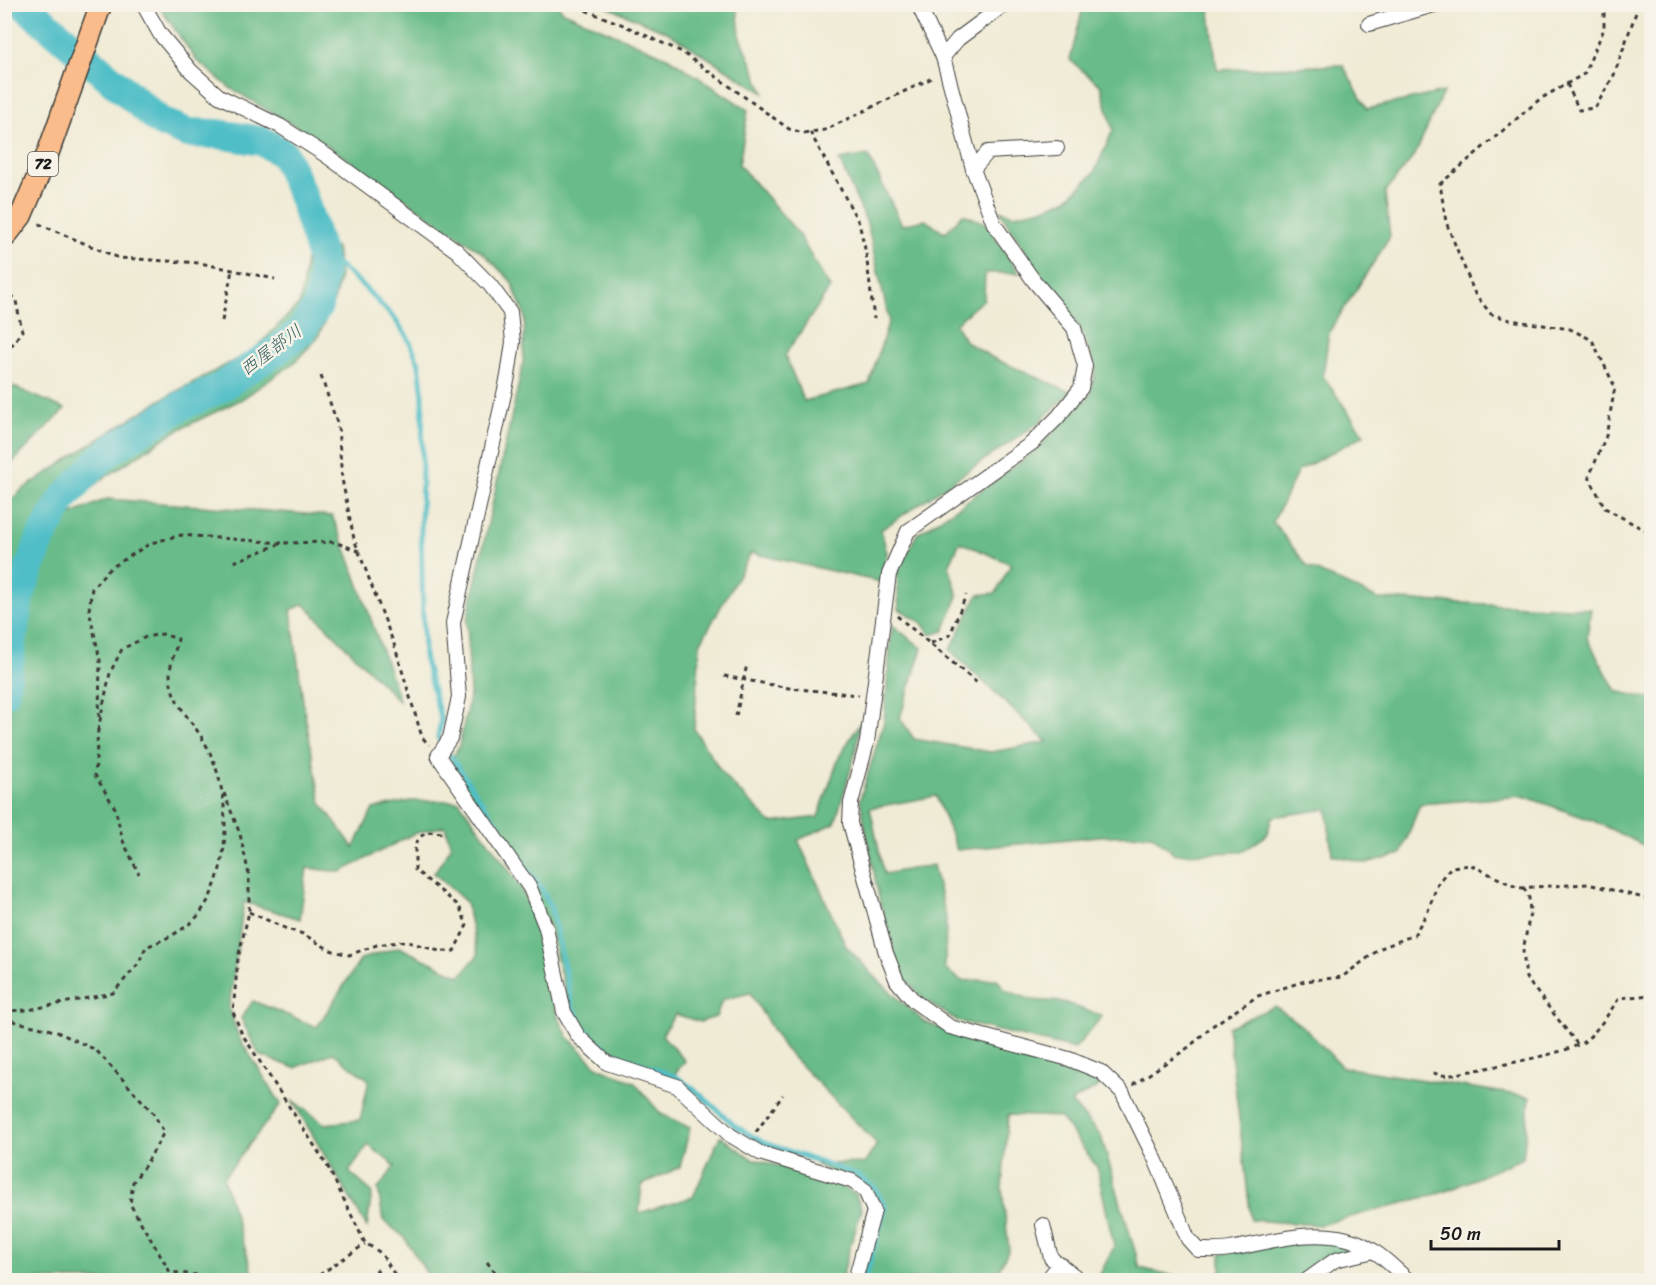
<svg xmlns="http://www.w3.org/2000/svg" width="1656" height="1285" viewBox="0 0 1656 1285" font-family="Sriracha,'Klee One',sans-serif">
	<rect width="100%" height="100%" fill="#f7f3e8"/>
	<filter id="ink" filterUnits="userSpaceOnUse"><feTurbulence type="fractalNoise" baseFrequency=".0167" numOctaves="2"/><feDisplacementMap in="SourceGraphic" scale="12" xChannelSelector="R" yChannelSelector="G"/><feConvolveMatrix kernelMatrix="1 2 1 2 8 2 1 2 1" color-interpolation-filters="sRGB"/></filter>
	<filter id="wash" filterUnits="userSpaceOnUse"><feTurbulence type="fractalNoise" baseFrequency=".008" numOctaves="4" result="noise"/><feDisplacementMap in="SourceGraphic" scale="24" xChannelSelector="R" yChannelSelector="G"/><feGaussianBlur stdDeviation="1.35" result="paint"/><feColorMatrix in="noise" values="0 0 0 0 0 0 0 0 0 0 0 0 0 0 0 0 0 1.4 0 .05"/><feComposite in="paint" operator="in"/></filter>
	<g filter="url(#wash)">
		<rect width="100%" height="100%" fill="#f0ebd5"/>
		<g fill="#69bc89" stroke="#426c52" stroke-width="1.5">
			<path d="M158,5H557L564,12L669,58L748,110L739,165L797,232L830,288L785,355L804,401L869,384L889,320L867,223L839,160L868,155L902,225L925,220L945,233L963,214L988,224L996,239L1019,273H985L984,299L955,324L966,342L993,358L1071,392L1037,424L881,530L887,553L881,582L751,553L700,644L694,729L724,776L771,823L818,817L839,757L861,721L854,758L835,823L798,840L846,946L878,980L923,1021L970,1041L1067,1067L1101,1085L1071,1102L1101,1136L1140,1268L1190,1280H1097L1114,1247L1097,1167L1060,1117L1008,1115L1002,1189L1009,1249L994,1280H861L870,1190L815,1164L865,1163L877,1144L784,1048L750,993L722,1000L716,1017L700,1022L675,1014L662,1035L685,1061L670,1080L610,1061L584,1035L569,1009L549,926L450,762L459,746L470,695L467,620L523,363L525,316L511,281L483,253L319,140L230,88L196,60Z"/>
			<path d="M603,5H737L740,35L764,93L667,32Z"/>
			<path d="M1088,5H1209L1217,70L1343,65L1367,109L1443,92L1415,155L1385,192L1390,237L1329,332L1323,376L1364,435L1298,471L1273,522L1308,567L1378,599L1591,609L1587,638L1616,691L1651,699V849L1594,821L1523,796L1420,804L1401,854L1366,863L1332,855L1327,809L1272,817L1267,835L1242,852L1175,854L1152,835L1100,836L957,850L936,796L870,808L884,874L933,865L946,917L945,969L962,981L997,979L1005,990L1032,1000L1063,1002L1102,1016L1075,1049L957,1021L922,998L901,974L879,899L860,799L884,722L892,625L922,648L900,718L914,739L991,752L1047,742L950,650L978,595L996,593L1011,564L960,542L949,566L958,596L944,631L931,635L921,622L899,609L897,574L917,534L960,506L1035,451L1090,396L1096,369L1081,330L1053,293L999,210L1014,215L1042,209L1067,199L1094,173L1113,130L1101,86L1070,60L1082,11Z"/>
			<path d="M308,245L336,247L340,275L335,298L318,337L295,362L242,399L172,433L98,482L63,518L107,499L332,516L348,554L400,702L304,604L291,610L304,709L321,803L354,848L373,809L410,801H459L519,884L539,929L556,1012L568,1037L598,1067L634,1082L661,1114L690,1128L680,1167L642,1185L639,1213L693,1197L720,1136L751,1158L831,1181L855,1194L862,1209L848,1253L842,1280H708L705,1279L431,1280L404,1237L383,1220L378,1189L395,1166L368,1145L349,1172L372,1192L367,1227L292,1100L325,1124L360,1120L369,1080L333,1053L295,1068L259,1055L241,1018L253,1001L317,1027L361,959L399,947L460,976L478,955L466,902L434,873L451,847L445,826L413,834L341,872L307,868L300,919L244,902L229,1008L239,1038L281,1104L223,1178L255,1280H5V505L23,489L94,442L162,399L254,350L300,303Z"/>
			<path d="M5,383L65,409L10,465L5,484Z"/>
			<path d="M1275,1006L1307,1030L1342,1067L1530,1097L1523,1158L1444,1192L1320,1225L1251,1220L1228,1027Z"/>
			<path d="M1329,1240L1361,1249L1330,1256L1293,1280H1191L1221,1272V1254L1269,1244Z"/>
		</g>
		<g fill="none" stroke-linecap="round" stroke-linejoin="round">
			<path stroke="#50bec7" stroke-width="5" d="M320,252L333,260L362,285L395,319L409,340L419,364L423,397L421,531L424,657L441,720L438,738L542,890L551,908L573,1008L585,1029L609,1052L677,1077L701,1095L735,1126L762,1142L857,1175L875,1188L885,1207L865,1280"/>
			<path stroke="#50bec7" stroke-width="30" d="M4,693L19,597L41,538L63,499L95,464L112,449L181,406L218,389L277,350L300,332L318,306L323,271L320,252L304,200L284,154L262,141L218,134L188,133L161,122L23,4"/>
		</g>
	</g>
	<g filter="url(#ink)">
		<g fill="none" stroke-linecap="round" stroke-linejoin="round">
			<defs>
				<g id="street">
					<path d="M143,4L160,34L191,71L219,96L280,126L327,156L457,251L490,285L510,312L513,342L508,376L453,623L459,697L450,738L438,756L530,888L546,928L564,1012L578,1036L607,1063L677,1086L730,1135L760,1153L852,1181L865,1190L874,1211L855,1280"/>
					<path d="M918,4L943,57L973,169L994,224L1034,281L1074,328L1085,366L1081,388L1058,417L1032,443L908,531L889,574L867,742L851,803L850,823L886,953L897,981L914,1001L950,1027L1069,1059L1101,1072L1122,1092L1156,1161L1188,1239L1198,1250C1208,1250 1219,1251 1230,1249C1271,1242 1316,1226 1357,1242C1377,1250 1393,1267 1408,1280"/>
					<path d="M1369,24L1437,4"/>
					<path d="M943,57L958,39L1005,4"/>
					<path d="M973,169L988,152L1057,148"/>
					<path d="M1043,1225L1051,1258L1080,1280"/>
					<path d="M1047,1280L1060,1264"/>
					<path d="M1307,1280L1335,1260L1374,1251"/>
				</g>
				<path id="primary" d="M4,238L21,216L48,153L101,4"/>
			</defs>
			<use href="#street" stroke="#3c3b38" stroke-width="16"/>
			<use href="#primary" stroke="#3c3b38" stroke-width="24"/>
			<g stroke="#3c3b38" stroke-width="3" stroke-dasharray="4.5 4.5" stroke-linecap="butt">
				<path d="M569,4L621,24L682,52L789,129L803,133L825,130L930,79L932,77"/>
				<path d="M1604,4V29L1584,74L1540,99L1440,184L1446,222L1475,294L1491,314L1510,320L1570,329L1592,340L1615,387L1606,436L1589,477L1605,508L1648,532H1652"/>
				<path d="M1567,84L1579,110L1595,108L1614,75L1639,4"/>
				<path d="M810,132L859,223L866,253L874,319"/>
				<path d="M39,224L119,258L200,263L275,279"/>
				<path d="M4,288L16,301L22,331L4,356"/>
				<path d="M222,321L232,270"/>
				<path d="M321,376L338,426L342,479L354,539L395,647L422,737L429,745"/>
				<path d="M1648,532L1652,538"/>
				<path d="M234,562L282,543L334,542L359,551"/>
				<path d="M897,616L977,683"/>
				<path d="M931,643L950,635L966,595"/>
				<path d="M724,676L789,688L859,695"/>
				<path d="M736,716L747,664"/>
				<path d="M99,717L100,660L89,610L92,588L109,569L151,543L181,535L282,543"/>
				<path d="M98,729L95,775L115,808L123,841L139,874"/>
				<path d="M224,793L240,834L249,875V912L238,958L233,1012L242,1034L327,1165L365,1243L381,1253L398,1280"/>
				<path d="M1524,888L1529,898L1530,913L1523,951L1526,978L1578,1045"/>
				<path d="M249,912L287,929L303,934L330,950L349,955L377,945L405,941L439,951H454L467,925L459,906L415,870V844L425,832L446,833"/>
				<path d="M4,1011L28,1010L113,993L138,964L146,947C164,940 188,929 200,913C233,868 232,791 205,743C193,721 170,702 170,674C170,663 176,650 178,639L162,634L146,637L122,649L110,673L98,730"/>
				<path d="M4,1019L55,1031L96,1050L153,1113L164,1132L148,1161L133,1182L130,1204L170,1272L241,1280"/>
				<path d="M1433,1073L1447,1076C1473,1070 1570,1054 1585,1041C1599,1029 1609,1013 1619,998L1652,995"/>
				<path d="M1133,1085L1189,1047L1212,1026L1258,996L1305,981L1342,977L1381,948L1414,935L1428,911L1438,883L1451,867L1471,865L1518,888L1588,884L1652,900"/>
				<path d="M756,1132L783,1095"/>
				<path d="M487,1262L501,1280"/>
				<path d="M376,1269L382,1280"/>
				<path d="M312,1280L365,1244"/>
			</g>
			<use href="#street" stroke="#fff" stroke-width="14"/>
			<use href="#primary" stroke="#f9bc8a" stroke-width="21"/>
		</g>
	</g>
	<g text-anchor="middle" stroke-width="5" stroke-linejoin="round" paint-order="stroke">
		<rect fill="#f7f3e8" stroke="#5e5c59" stroke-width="1.5" x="28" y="152" width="30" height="24" rx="4.5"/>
		<g font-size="15" font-weight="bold" fill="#1c1c1c">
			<text x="43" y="169">72</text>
		</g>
		<g font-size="18" font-style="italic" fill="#315d60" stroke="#f7f3e8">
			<text transform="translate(271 350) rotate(-37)" y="6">西屋部川</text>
		</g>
	</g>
	<rect width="1656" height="1285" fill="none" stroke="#f7f3e8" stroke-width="24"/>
	<path d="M1431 1240v9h128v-9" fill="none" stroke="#1c1c1c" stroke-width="3"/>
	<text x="1440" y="1240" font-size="18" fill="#1c1c1c" stroke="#f7f3e8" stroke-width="4.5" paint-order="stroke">50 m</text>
</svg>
